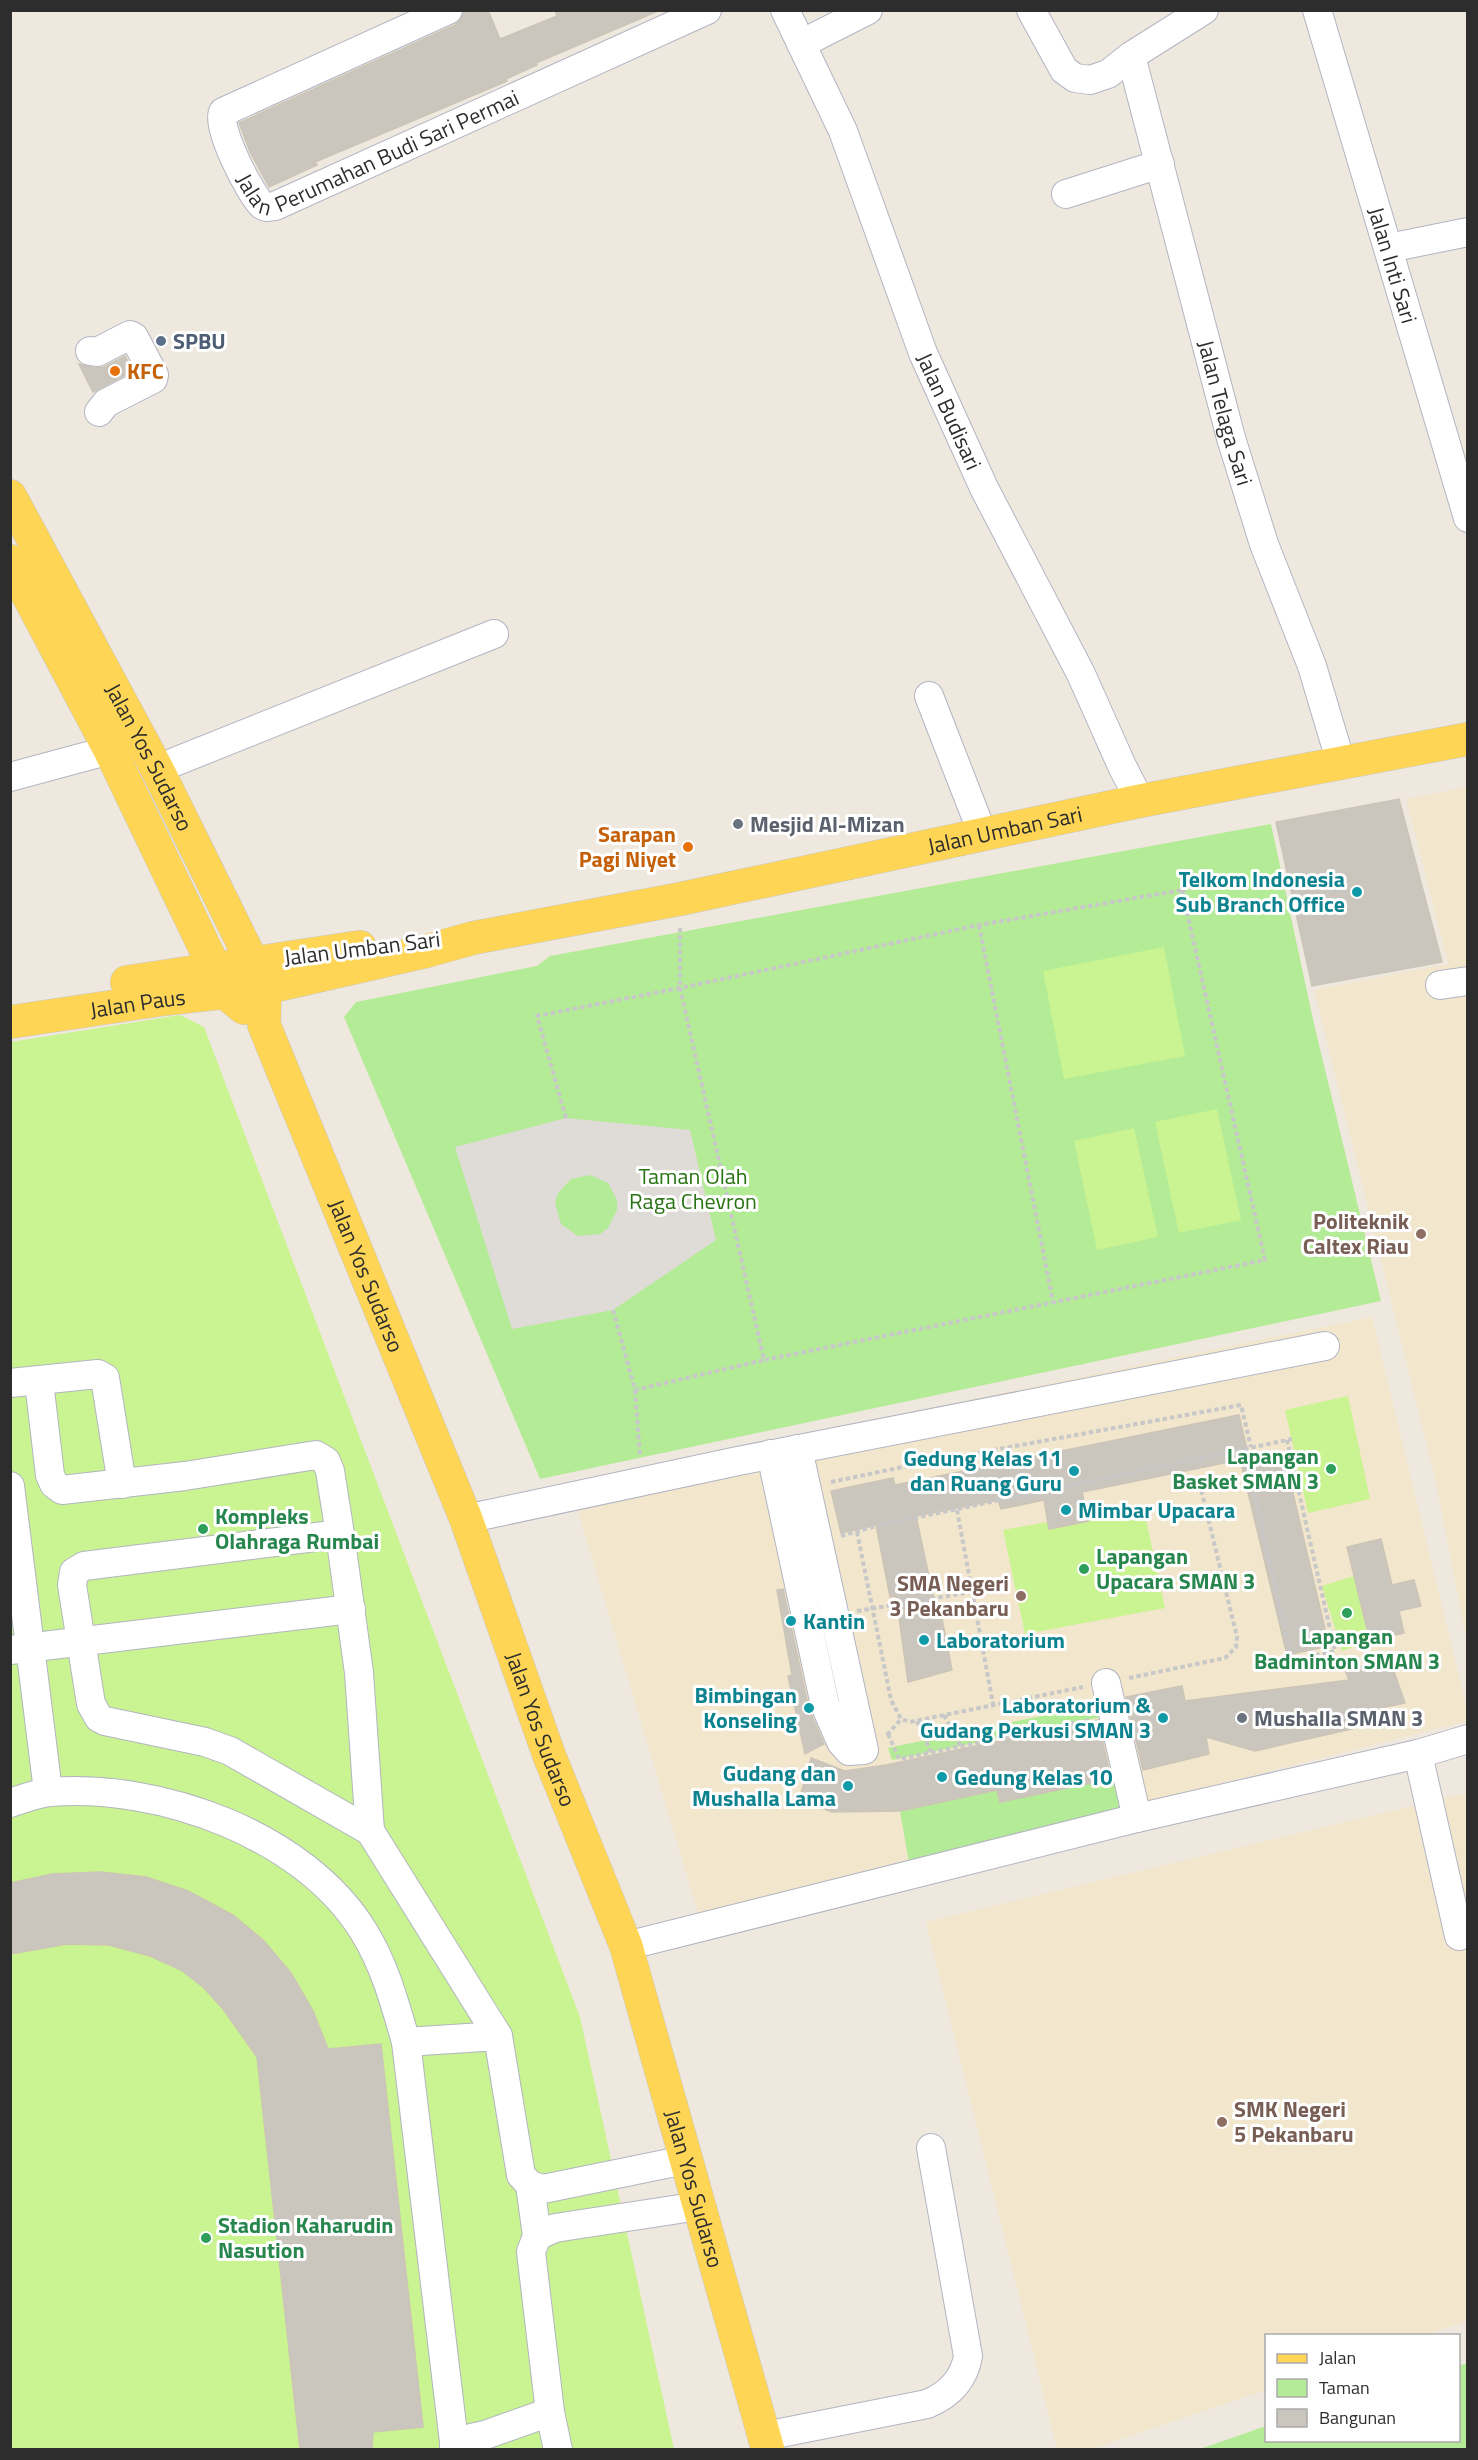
<svg xmlns="http://www.w3.org/2000/svg" width="1478" height="2460" viewBox="0 0 1478 2460" font-family="'Titillium Web',sans-serif">
	<rect width="100%" height="100%" fill="#efe8de"/>
	<g fill="#f2e6cd">
		<path d="M1467,787V1643L1435,1478L1314,990L1448,964L1406,799Z"/>
		<path d="M1372,1317L1467,1709V1721L699,1916L569,1482Z"/>
		<path d="M1467,1793V2321L1426,2335L1266,2336V2390L1092,2449H1057L926,1922Z"/>
	</g>
	<g fill="#b4eb96">
		<path d="M1271,824L1314,1024L1381,1301L540,1479L344,1017L356,1002L537,966L550,956Z"/>
		<path d="M1103,1703L1106,1716L892,1760L888,1748Z"/>
		<path d="M1118,1777L1123,1809L909,1863L900,1811L997,1790L1000,1802Z"/>
		<path d="M1467,2363V2449H1200L1266,2426V2440H1458L1459,2366Z"/>
	</g>
	<g fill="#caf391">
		<path d="M1164,947L1185,1056L1064,1079L1043,971Z"/>
		<path d="M180,1015L204,1027L580,2017L674,2449L11,2450V1042Z"/>
		<path d="M1217,1109L1241,1220L1179,1233L1155,1122Z"/>
		<path d="M1134,1128L1158,1237L1097,1250L1074,1141Z"/>
		<path d="M1348,1396L1370,1499L1308,1513L1285,1410Z"/>
		<path d="M1143,1505L1165,1608L1025,1634L1003,1530Z"/>
		<path d="M1354,1576L1370,1641L1342,1651L1322,1586Z"/>
	</g>
	<path fill="#dfdbd6" fill-rule="evenodd" d="M566,1118L690,1130L716,1240L613,1310L512,1329L455,1147ZM590,1175L608,1183L617,1200V1210L608,1228L600,1234L578,1236L561,1224L555,1203L558,1193L571,1179Z"/>
	<g fill="#cbc6bd" stroke="#ccc4b7" stroke-width="1.5">
		<path d="M466,10H488L500,39L557,16L555,10L658,11L536,63L537,65L506,79L507,81L315,162L317,165L269,187L250,152L239,123L455,25Z"/>
		<path d="M125,356L133,371L93,392L79,364L95,368L104,367Z"/>
		<path d="M1399,799L1442,962L1312,986L1276,822Z"/>
		<path d="M1239,1415L1249,1458L1082,1492L1089,1521L1049,1529L1044,1500L1001,1509L998,1500L916,1516L935,1604L939,1603L952,1670L908,1682L896,1596L890,1597L876,1525L841,1533L831,1491L893,1478L895,1485Z"/>
		<path d="M1284,1455L1329,1646L1287,1655L1241,1463Z"/>
		<path d="M1381,1539L1392,1585L1414,1580L1421,1606L1399,1611L1404,1633L1370,1641L1347,1547Z"/>
		<path d="M783,1589L809,1709L824,1744L805,1754L788,1676L792,1675L777,1590Z"/>
		<path d="M1390,1660L1405,1703L1352,1714L1356,1728L1255,1751L1206,1737L1209,1754L1143,1770L1126,1697L1182,1686L1185,1701L1349,1680L1345,1670Z"/>
		<path d="M1098,1720L1111,1779L1000,1802L997,1790L900,1811L832,1812L799,1800L811,1758L845,1771L886,1765Z"/>
		<path d="M100,1872L146,1877L188,1891L233,1915L264,1941L291,1973L313,2011L328,2049L381,2044L423,2427L373,2432L372,2450H300L257,2057L223,2009L203,1987L181,1970L150,1956L109,1945L67,1944L10,1954V1883L52,1874Z"/>
	</g>
	<g fill="none" stroke-linecap="round" stroke-linejoin="round">
		<defs>
			<g id="minor">
				<path id="s1" d="M448,10L223,112C215,125 250,194 262,205C266,208 270,207 275,206L707,10"/>
				<path id="s2" d="M785,10L843,131L923,353L984,488L1081,674L1122,766L1140,801"/>
				<path d="M1031,10L1064,70L1075,78L1090,80L1108,74L1131,56L1204,10"/>
				<path id="s3" d="M1317,10L1468,518"/>
				<path d="M801,44L868,10"/>
				<path id="s4" d="M1131,56L1231,438L1264,544L1312,666L1341,763"/>
				<path d="M1066,194L1160,164"/>
				<path d="M1389,248L1468,232"/>
				<path d="M90,351L97,352L130,335L134,337L154,375L153,379L106,403L99,412"/>
				<path d="M929,696L983,835"/>
				<path d="M157,769L494,634"/>
				<path d="M10,777L110,750"/>
				<path d="M1440,985L1468,981"/>
				<path d="M39,1382L50,1475L54,1484L62,1490L185,1476L316,1455L326,1461L330,1471L340,1534L359,1673L370,1831"/>
				<path d="M10,1383L98,1374L105,1378L122,1484"/>
				<path d="M771,1454L825,1705L841,1742L849,1751L864,1750L798,1449"/>
				<path d="M10,1486L48,1791"/>
				<path d="M466,1519L738,1461L1325,1346"/>
				<path d="M340,1534L84,1566L74,1572L72,1585L91,1704L99,1718L105,1721L205,1742L230,1751L370,1831L498,2036"/>
				<path d="M10,1650L351,1609"/>
				<path d="M1106,1683L1137,1818"/>
				<path d="M1418,1754L1459,1936"/>
				<path d="M10,1803C23,1799 37,1793 50,1792C159,1783 305,1835 364,1932C385,1966 395,2004 406,2042L498,2036L521,2175L530,2185L543,2189L685,2160"/>
				<path d="M626,1946L1137,1818L1418,1754L1468,1739"/>
				<path d="M406,2042L454,2442"/>
				<path d="M530,2185L537,2236"/>
				<path d="M550,2412L558,2450"/>
				<path d="M765,2436L927,2404C949,2395 964,2380 968,2356L931,2148"/>
				<path d="M454,2450V2442L485,2435L550,2412L531,2252L537,2236L555,2228L699,2206"/>
			</g>
			<g id="major">
				<path id="s5" d="M10,496L157,769L265,988L264,1025L466,1519L549,1755L626,1946L768,2450"/>
				<path d="M10,561L110,750L227,994L244,1008"/>
				<path d="M127,982L360,947"/>
				<path id="s6" d="M10,1022L164,999L265,988L423,952L473,938L680,899L1140,801L1468,739"/>
			</g>
		</defs>
		<use href="#minor" stroke="#b2b5c2" stroke-width="30"/>
		<use href="#major" stroke="#c8c8c8" stroke-width="34"/>
		<g stroke="#c8c8c8" stroke-width="4" stroke-dasharray="4.5 3" stroke-linecap="butt">
			<path d="M1182,890L1265,1260L764,1360L680,988L979,925Z"/>
			<path d="M1182,890L1229,880"/>
			<path d="M979,925L1053,1302"/>
			<path d="M566,1118L537,1016L680,988V927"/>
			<path d="M613,1310L635,1390L764,1360"/>
			<path d="M635,1390L640,1456"/>
			<path d="M1244,1449L1292,1660L1335,1651L1287,1440"/>
			<path d="M831,1482L927,1462L1241,1405L1251,1447"/>
			<path d="M957,1510L993,1704"/>
			<path d="M857,1532L891,1700L901,1719L910,1722L1083,1687"/>
			<path d="M841,1536L876,1526L1292,1439"/>
			<path d="M857,1611L972,1592L1011,1576"/>
			<path d="M1129,1678L1225,1658L1236,1647L1237,1637L1200,1485"/>
			<path d="M944,1715L961,1747"/>
			<path d="M917,1721L931,1752"/>
			<path d="M888,1734L899,1759L1089,1720"/>
			<path d="M887,1735L901,1719"/>
		</g>
		<use href="#minor" stroke="#fff" stroke-width="28"/>
		<use href="#major" stroke="#fed555" stroke-width="33"/>
	</g>
	<circle fill="#5c6f8a" stroke="#fff" stroke-width="2" cx="161" cy="341" r="6"/>
	<g fill="#e8710a" stroke="#fff" stroke-width="2">
		<circle cx="115" cy="371" r="6"/>
		<circle cx="688" cy="847" r="6"/>
	</g>
	<g fill="#6b7280" stroke="#fff" stroke-width="2">
		<circle cx="738" cy="824" r="6"/>
		<circle cx="1242" cy="1718" r="6"/>
	</g>
	<g fill="#0f9aa8" stroke="#fff" stroke-width="2">
		<circle cx="1357" cy="892" r="6"/>
		<circle cx="1074" cy="1471" r="6"/>
		<circle cx="1066" cy="1510" r="6"/>
		<circle cx="791" cy="1621" r="6"/>
		<circle cx="924" cy="1640" r="6"/>
		<circle cx="809" cy="1708" r="6"/>
		<circle cx="1163" cy="1718" r="6"/>
		<circle cx="942" cy="1777" r="6"/>
		<circle cx="848" cy="1786" r="6"/>
	</g>
	<g fill="#8d6e63" stroke="#fff" stroke-width="2">
		<circle cx="1421" cy="1234" r="6"/>
		<circle cx="1021" cy="1596" r="6"/>
		<circle cx="1222" cy="2122" r="6"/>
	</g>
	<g fill="#2e9e5b" stroke="#fff" stroke-width="2">
		<circle cx="1331" cy="1469" r="6"/>
		<circle cx="203" cy="1529" r="6"/>
		<circle cx="1084" cy="1569" r="6"/>
		<circle cx="1347" cy="1613" r="6"/>
		<circle cx="206" cy="2238" r="6"/>
	</g>
	<g text-anchor="middle" stroke-width="6" stroke-linejoin="round" paint-order="stroke">
		<g font-size="22" fill="#2d2d2d" stroke="#fff">
			<text dy="8" stroke="none"><textPath href="#s1" startOffset="472">Jalan Perumahan Budi Sari Permai</textPath></text>
			<text dy="8" stroke="none"><textPath href="#s3" startOffset="266">Jalan Inti Sari</textPath></text>
			<text dy="8" stroke="none"><textPath href="#s2" startOffset="434">Jalan Budisari</textPath></text>
			<text dy="8" stroke="none"><textPath href="#s4" startOffset="369">Jalan Telaga Sari</textPath></text>
			<text dy="8" stroke="none"><textPath href="#s5" startOffset="296">Jalan Yos Sudarso</textPath></text>
			<text dy="8" stroke="none"><textPath href="#s6" startOffset="1014">Jalan Umban Sari</textPath></text>
			<text transform="translate(362 948) rotate(-7)" y="8">Jalan Umban Sari</text>
			<text dy="8" stroke="none"><textPath href="#s6" startOffset="129">Jalan Paus</textPath></text>
			<text dy="8" stroke="none"><textPath href="#s5" startOffset="862">Jalan Yos Sudarso</textPath></text>
			<text dy="8" stroke="none"><textPath href="#s5" startOffset="1348">Jalan Yos Sudarso</textPath></text>
			<text dy="8" stroke="none"><textPath href="#s5" startOffset="1833">Jalan Yos Sudarso</textPath></text>
		</g>
		<g font-size="22" font-weight="bold" fill="#4e5e75" stroke="#fff" text-anchor="start">
			<text x="173" y="349">SPBU</text>
		</g>
		<g font-size="22" font-weight="bold" fill="#c56008" stroke="#fff" text-anchor="start">
			<text x="127" y="379">KFC</text>
			<text x="676" y="842" text-anchor="end">Sarapan<tspan x="676" dy="25">Pagi Niyet</tspan></text>
		</g>
		<g font-size="22" font-weight="bold" fill="#5b616d" stroke="#fff" text-anchor="start">
			<text x="750" y="832">Mesjid Al-Mizan</text>
			<text x="1254" y="1726">Mushalla SMAN 3</text>
		</g>
		<g font-size="22" font-weight="bold" fill="#0d838f" stroke="#fff" text-anchor="end">
			<text x="1345" y="887">Telkom Indonesia<tspan x="1345" dy="25">Sub Branch Office</tspan></text>
			<text x="1062" y="1466">Gedung Kelas 11<tspan x="1062" dy="25">dan Ruang Guru</tspan></text>
			<text x="1078" y="1518" text-anchor="start">Mimbar Upacara</text>
			<text x="803" y="1629" text-anchor="start">Kantin</text>
			<text x="936" y="1648" text-anchor="start">Laboratorium</text>
			<text x="797" y="1703">Bimbingan<tspan x="797" dy="25">Konseling</tspan></text>
			<text x="1151" y="1713">Laboratorium &amp;<tspan x="1151" dy="25">Gudang Perkusi SMAN 3</tspan></text>
			<text x="836" y="1781">Gudang dan<tspan x="836" dy="25">Mushalla Lama</tspan></text>
			<text x="954" y="1785" text-anchor="start">Gedung Kelas 10</text>
		</g>
		<g font-size="22" fill="#287314" stroke="#fff">
			<text x="693" y="1184">Taman Olah<tspan x="693" dy="25">Raga Chevron</tspan></text>
		</g>
		<g font-size="22" font-weight="bold" fill="#785e54" stroke="#fff" text-anchor="end">
			<text x="1409" y="1229">Politeknik<tspan x="1409" dy="25">Caltex Riau</tspan></text>
			<text x="1009" y="1591">SMA Negeri<tspan x="1009" dy="25">3 Pekanbaru</tspan></text>
			<text x="1234" y="2117" text-anchor="start">SMK Negeri<tspan x="1234" dy="25">5 Pekanbaru</tspan></text>
		</g>
		<g font-size="22" font-weight="bold" fill="#27864d" stroke="#fff" text-anchor="start">
			<text x="1319" y="1464" text-anchor="end">Lapangan<tspan x="1319" dy="25">Basket SMAN 3</tspan></text>
			<text x="215" y="1524">Kompleks<tspan x="215" dy="25">Olahraga Rumbai</tspan></text>
			<text x="1096" y="1564">Lapangan<tspan x="1096" dy="25">Upacara SMAN 3</tspan></text>
			<text x="1347" y="1644" text-anchor="middle">Lapangan<tspan x="1347" dy="25">Badminton SMAN 3</tspan></text>
			<text x="218" y="2233">Stadion Kaharudin<tspan x="218" dy="25">Nasution</tspan></text>
		</g>
	</g>
	<rect width="1478" height="2460" fill="none" stroke="#2d2d2d" stroke-width="24"/>
	<rect x="1265" y="2334" width="195" height="108" fill="#ffffff" stroke="#ababab" stroke-width="1.5"/>
	<rect x="1277" y="2354" width="30" height="9" fill="#fed555" stroke="#ababab" stroke-width="1.5"/>
	<text x="1319" y="2364" font-size="18" fill="#2d2d2d">Jalan</text>
	<rect x="1277" y="2379" width="30" height="18" fill="#b4eb96" stroke="#ababab" stroke-width="1.5"/>
	<text x="1319" y="2394" font-size="18" fill="#2d2d2d">Taman</text>
	<rect x="1277" y="2409" width="30" height="18" fill="#cbc6bd" stroke="#ababab" stroke-width="1.5"/>
	<text x="1319" y="2424" font-size="18" fill="#2d2d2d">Bangunan</text>
</svg>
